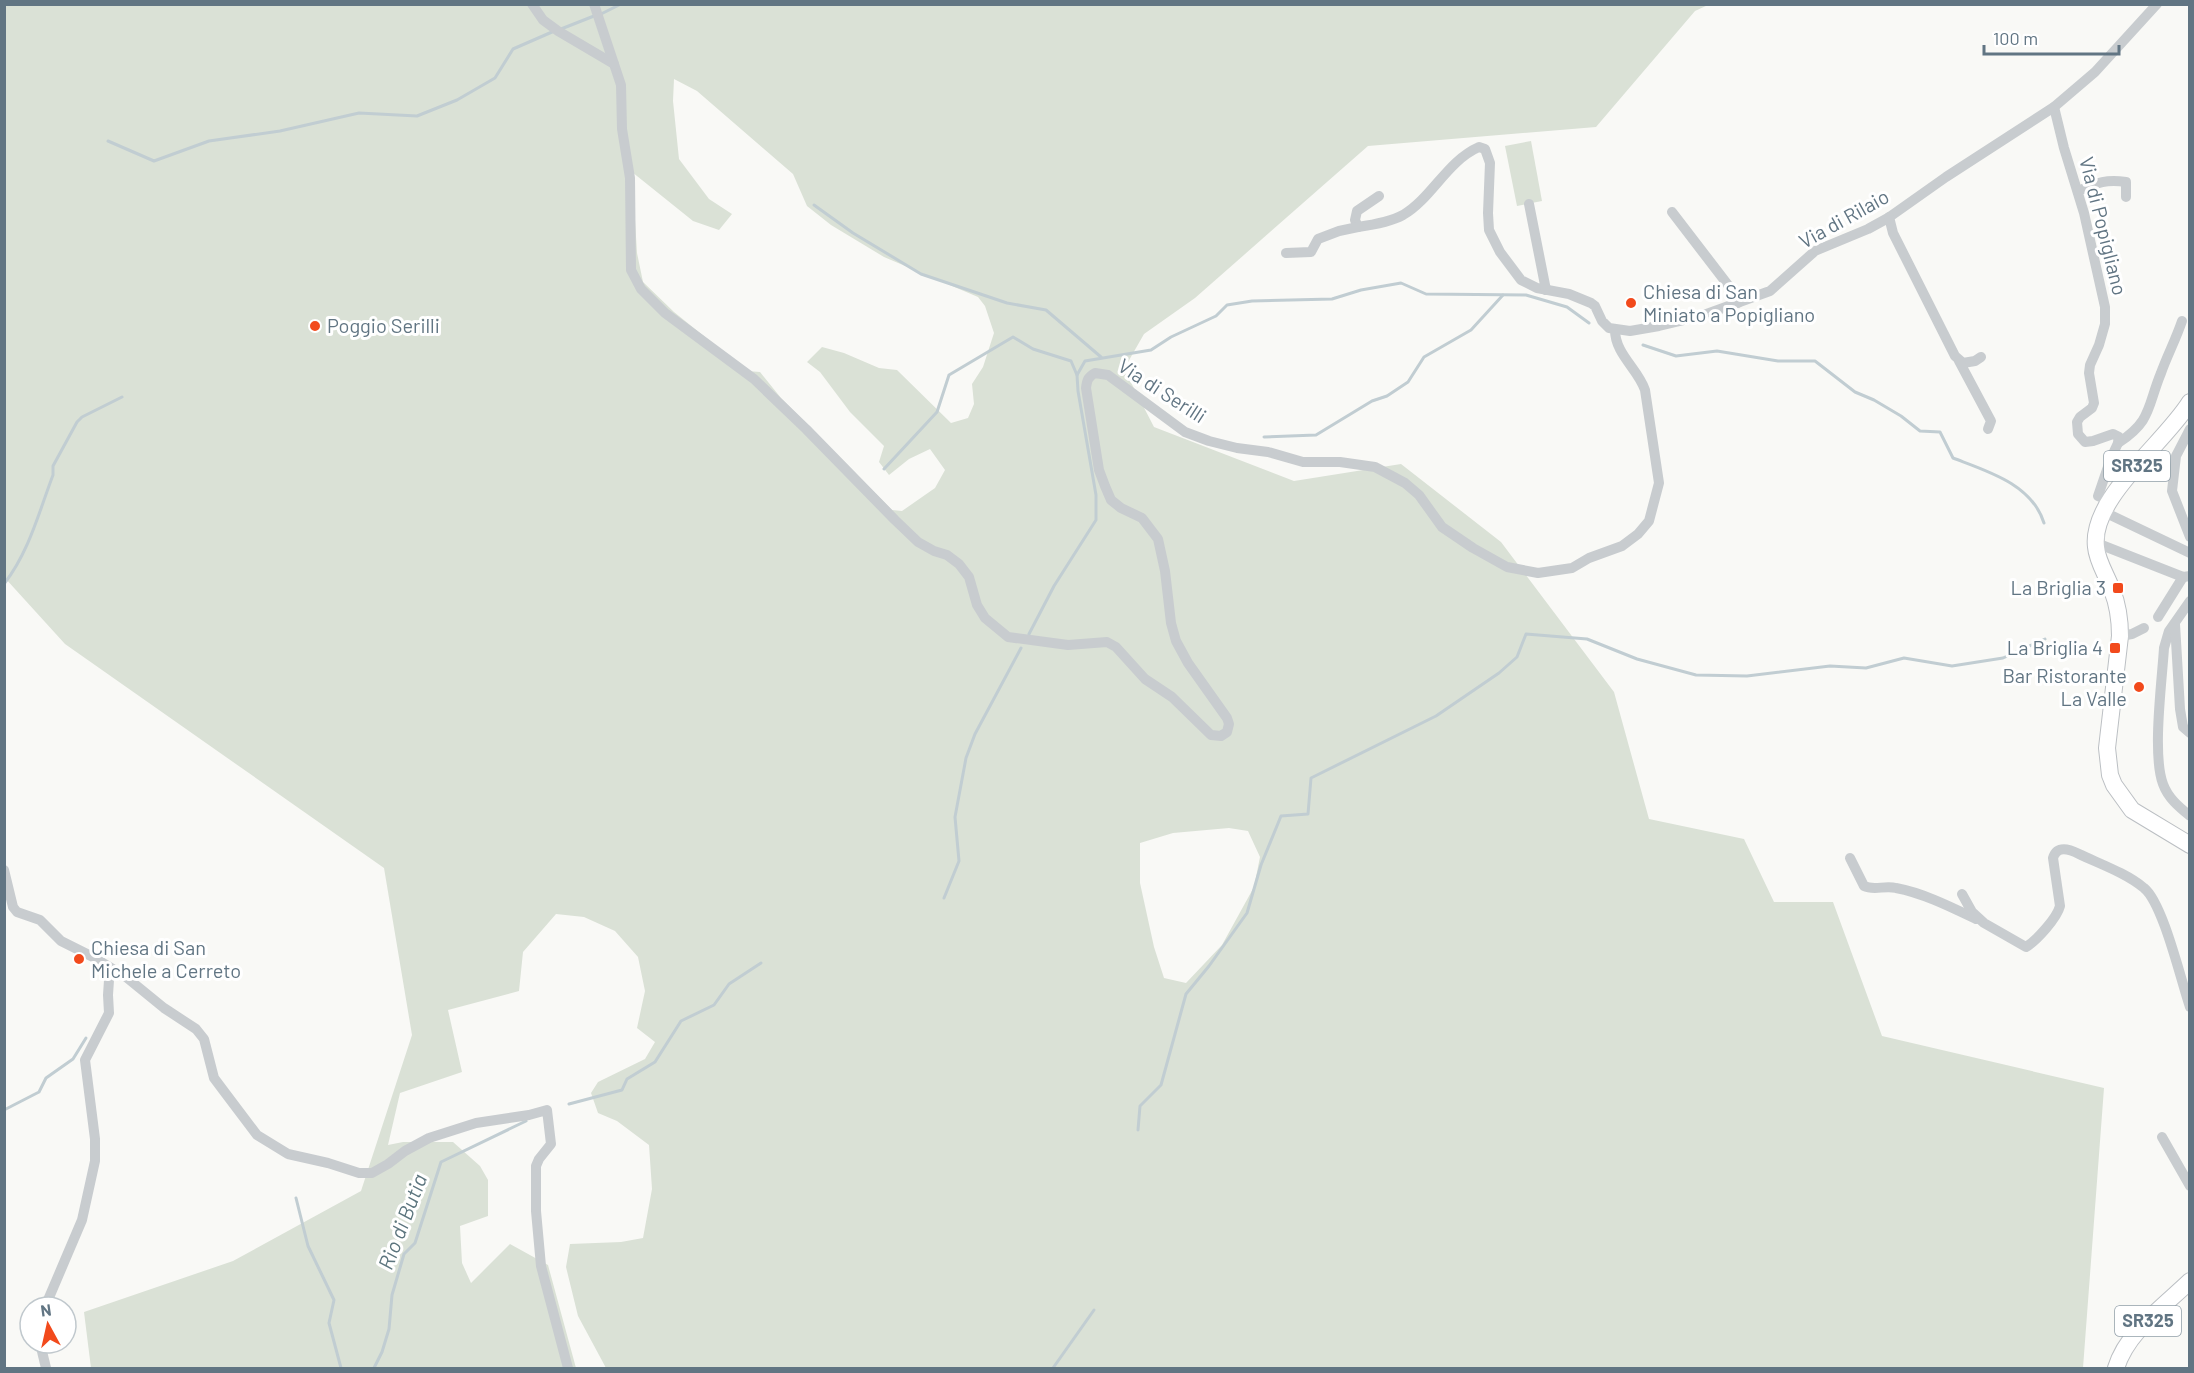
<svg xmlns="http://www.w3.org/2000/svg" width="2194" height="1373" viewBox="0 0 2194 1373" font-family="Barlow,sans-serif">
	<rect width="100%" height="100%" fill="#f9f9f6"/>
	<g fill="#dae1d6" fill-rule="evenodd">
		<path d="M5,5H1708L1695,11L1596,127L1368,146L1195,298L1144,334L1124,369L1154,427L1294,481L1401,464L1501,542L1614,692L1649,819L1744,839L1774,902H1833L1882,1036L2104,1088L2083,1368H606L578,1316L566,1267L570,1244L621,1242L643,1238L652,1189L649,1145L617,1121L598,1113L591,1093L598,1082L645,1059L655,1042L637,1028L645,991L638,957L615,931L584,917L556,914L523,952L519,991L448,1010L462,1072L400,1093L388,1145L403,1142H453L480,1166L488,1180V1216L460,1226L462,1263L471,1283L510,1244L548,1265L576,1368H91L84,1312L233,1261L361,1191L412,1035L384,868L65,644L5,578ZM674,79L697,91L793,174L807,206L831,225L884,257L978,297L985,306L994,333L983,367L972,384L974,404L968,418L951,423L897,370L879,368L844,353L822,347L807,362L820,372L850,412L884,446L879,462L889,475L909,459L930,449L945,470L935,488L902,511L892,510L781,398L760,372L747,371L674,312L643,282L637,253L632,172L693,221L719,230L732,214L709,199L679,159L673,101ZM1229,828L1248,831L1260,857L1254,887L1222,945L1186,983L1164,978L1154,947L1140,883V843L1173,833Z"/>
		<path d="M1531,141L1542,201L1517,206L1505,146Z"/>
	</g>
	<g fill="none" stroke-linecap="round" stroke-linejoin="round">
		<g stroke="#c1cdd2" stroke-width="3">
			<path d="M601,14L621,4"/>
			<path d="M561,29L594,16"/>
			<path d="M108,141L154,161L209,141L280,131L359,113L417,116L457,100L495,78L513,49L552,32"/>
			<path d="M814,205L853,233L921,274L1007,303L1046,310L1101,357"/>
			<path d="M1643,345L1676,356L1717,351L1778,361H1815L1855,392L1874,400L1901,416L1920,431L1940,432L1953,458C1987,471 2032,484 2044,523"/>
			<path d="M1264,437L1316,435L1372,401L1387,396L1408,382L1424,357L1471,330L1503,295"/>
			<path d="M884,469L937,412L949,375L1013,337L1033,349L1071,361L1077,375"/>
			<path d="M4,584C29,552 39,512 53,475V466L77,422L82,417L122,397"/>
			<path d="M1029,634L1054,586L1096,520V495L1078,391L1077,375L1085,361L1151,350L1171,337L1216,316L1227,305L1252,301L1332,299L1361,290L1401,283L1426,294L1526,295L1567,307L1589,323"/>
			<path d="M944,898L959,861L955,817L966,758L975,734L1021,648"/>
			<path d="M569,1104L622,1090L627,1079L655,1062L681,1021L714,1005L729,984L761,963"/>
			<path d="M4,1110L39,1092L46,1078L73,1059L86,1038"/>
			<path d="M1138,1130L1140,1106L1161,1085L1186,994L1209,966L1247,913L1261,865L1281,816L1308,814L1311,778L1436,716L1499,673L1517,657L1526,634L1587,639L1637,659L1696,675L1747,676L1830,666L1866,668L1904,658L1952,666L2003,658L2045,639"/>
			<path d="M296,1198L308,1246L334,1300L329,1323L341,1368"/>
			<path d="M374,1368L382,1352L389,1329L392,1295L404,1254L415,1243L441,1162L526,1121"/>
			<path d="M1053,1368L1094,1310"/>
		</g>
		<defs>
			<g id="primary">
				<path d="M2190,402C2165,443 2090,498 2096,547C2097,561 2107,576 2112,590C2118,605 2120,620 2120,636L2107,748L2110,775L2114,785L2132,810L2190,845"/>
				<path d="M2116,1368C2127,1332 2163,1307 2190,1281"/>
			</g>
		</defs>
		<use href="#primary" stroke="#bbbfc3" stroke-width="18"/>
		<g stroke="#c8cccf" stroke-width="10">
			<path d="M532,4L543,20L558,31L614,64L621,85L622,129L630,178L631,270L641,289L665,313L754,379L806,429L895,520L918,542L934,551L947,555L959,564L969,577L977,605L985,618L1008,637L1068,645L1107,642L1116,647L1145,679L1172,697L1211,735L1221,736L1227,732L1229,724L1227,718L1188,663L1176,641L1171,623L1165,571L1158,539L1142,518L1121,508L1111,500L1105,486L1099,470L1086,388C1087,380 1088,377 1095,373L1108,375L1185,432L1209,441L1237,448L1268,452L1303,462H1340L1375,467L1405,483L1419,495L1442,527L1473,548L1507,567L1538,573L1572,568L1589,558L1622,546L1638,534L1649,521L1659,483L1645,390C1638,369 1615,354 1615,330"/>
			<path d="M594,4L614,64"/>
			<path d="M2054,107L2064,148L2084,213L2105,307V324L2099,345L2090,365L2089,373L2094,403L2092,408L2080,417L2077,422L2078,434L2085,442L2093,441L2113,434L2119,437L2118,443L2111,458L2098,496L2109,500"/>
			<path d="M2078,191C2097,183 2105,179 2126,182V197"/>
			<path d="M1379,196L1357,211L1355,220L1358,227C1372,225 1390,222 1403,215C1432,198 1447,161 1479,147L1485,149L1490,163L1488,213L1489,230L1500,252L1521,280L1537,288L1569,294L1591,303L1595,306L1602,321L1609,328L1630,331L1659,326L1701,316L1770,291L1815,251L1868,229L1888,218L1946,177L2054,107L2095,72L2157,4"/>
			<path d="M1529,204L1546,290"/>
			<path d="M1672,212L1728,285L1738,303"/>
			<path d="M1889,217L1893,233L1955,356L1963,363L1975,361L1981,357"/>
			<path d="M1286,253L1311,252L1318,239L1339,231L1358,227"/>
			<path d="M1959,361L1991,421L1988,429"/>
			<path d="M2190,429L2176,456L2172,491L2190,537"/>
			<path d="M2118,443C2152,421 2147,407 2161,373C2167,356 2176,339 2182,321"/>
			<path d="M2102,511L2190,553"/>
			<path d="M2100,537L2099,544L2183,577L2190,576"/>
			<path d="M2190,601L2169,631L2164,648C2162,681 2152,755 2163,784C2168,798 2179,807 2190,816"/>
			<path d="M2158,617L2183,577"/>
			<path d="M2175,624L2180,709L2183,727L2190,733"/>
			<path d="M2120,636L2132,634L2144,628"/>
			<path d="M1850,858L1864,886C1874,891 1885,885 1896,888C1923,893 1951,907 1976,919"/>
			<path d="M4,870L13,907L17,912L40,920L61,941L93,957L126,977L164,1008L196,1029L204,1039L214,1078L226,1094L257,1135L288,1154L328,1163L359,1173H372L388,1164L405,1151L429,1138L476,1123L529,1115L547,1110L551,1144L539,1159L536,1166V1211L541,1266L568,1368"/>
			<path d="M1962,894L1972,912L1984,923L2026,947C2037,940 2057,918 2060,906L2053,858C2057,845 2069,849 2079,854C2100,864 2126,873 2144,888C2163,903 2181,981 2190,1007"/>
			<path d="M2162,1137L2190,1186"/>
			<path d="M45,1307L82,1220L95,1161V1139L85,1060L109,1013L108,995L109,980L112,970"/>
			<path d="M40,1343L46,1368"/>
		</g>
		<use href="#primary" stroke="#fff" stroke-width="16"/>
	</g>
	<g fill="#f24a1c" stroke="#fff" stroke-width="2">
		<circle cx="1631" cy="303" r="6"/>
		<circle cx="315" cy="326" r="6"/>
		<rect x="2112" y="582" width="12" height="12" rx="3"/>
		<rect x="2109" y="642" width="12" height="12" rx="3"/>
		<circle cx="2139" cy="687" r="6"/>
		<circle cx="79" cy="959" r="6"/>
	</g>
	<g text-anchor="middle" stroke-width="6" stroke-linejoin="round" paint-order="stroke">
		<g fill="#fff" stroke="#909ea8" stroke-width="1.5">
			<rect x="2104" y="451" width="66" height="30" rx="4.5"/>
			<rect x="2115" y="1306" width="66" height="30" rx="4.5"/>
		</g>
		<g font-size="18" font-weight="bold" fill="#617583">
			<text x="2137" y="472">SR325</text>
			<text x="2148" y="1327">SR325</text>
		</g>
		<g font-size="20" fill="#617583" stroke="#fff">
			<text transform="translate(1844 219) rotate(-29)" y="7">Via di Rilaio</text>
			<text transform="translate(2103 226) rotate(76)" y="7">Via di Popigliano</text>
			<text transform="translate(1162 391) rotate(33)" y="7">Via di Serilli</text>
		</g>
		<g font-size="20" fill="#617583" stroke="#fff" text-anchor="start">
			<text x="1643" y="299">Chiesa di San<tspan x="1643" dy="23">Miniato a Popigliano</tspan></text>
			<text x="327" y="333">Poggio Serilli</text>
			<text x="2106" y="595" text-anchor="end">La Briglia 3</text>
			<text x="2103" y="655" text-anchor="end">La Briglia 4</text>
			<text x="2127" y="683" text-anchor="end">Bar Ristorante<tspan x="2127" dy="23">La Valle</tspan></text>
			<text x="91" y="955">Chiesa di San<tspan x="91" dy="23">Michele a Cerreto</tspan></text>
		</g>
		<g font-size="21" font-style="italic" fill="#5c757e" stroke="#fff">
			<text transform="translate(403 1222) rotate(-69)" y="7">Rio di Butia</text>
		</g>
	</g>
	<rect width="2194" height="1373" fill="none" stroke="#617583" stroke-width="12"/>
	<g transform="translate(48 1325) rotate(352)"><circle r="28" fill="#ffffff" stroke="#c0c8cd" stroke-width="1.5"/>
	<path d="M0-4.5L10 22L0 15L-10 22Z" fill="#f24a1c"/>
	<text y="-9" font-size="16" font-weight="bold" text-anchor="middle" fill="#617583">N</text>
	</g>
	<path d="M1984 45v9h135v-9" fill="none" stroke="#617583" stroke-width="3"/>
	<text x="1993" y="45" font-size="18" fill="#617583" stroke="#ffffff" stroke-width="4.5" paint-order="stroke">100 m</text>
</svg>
